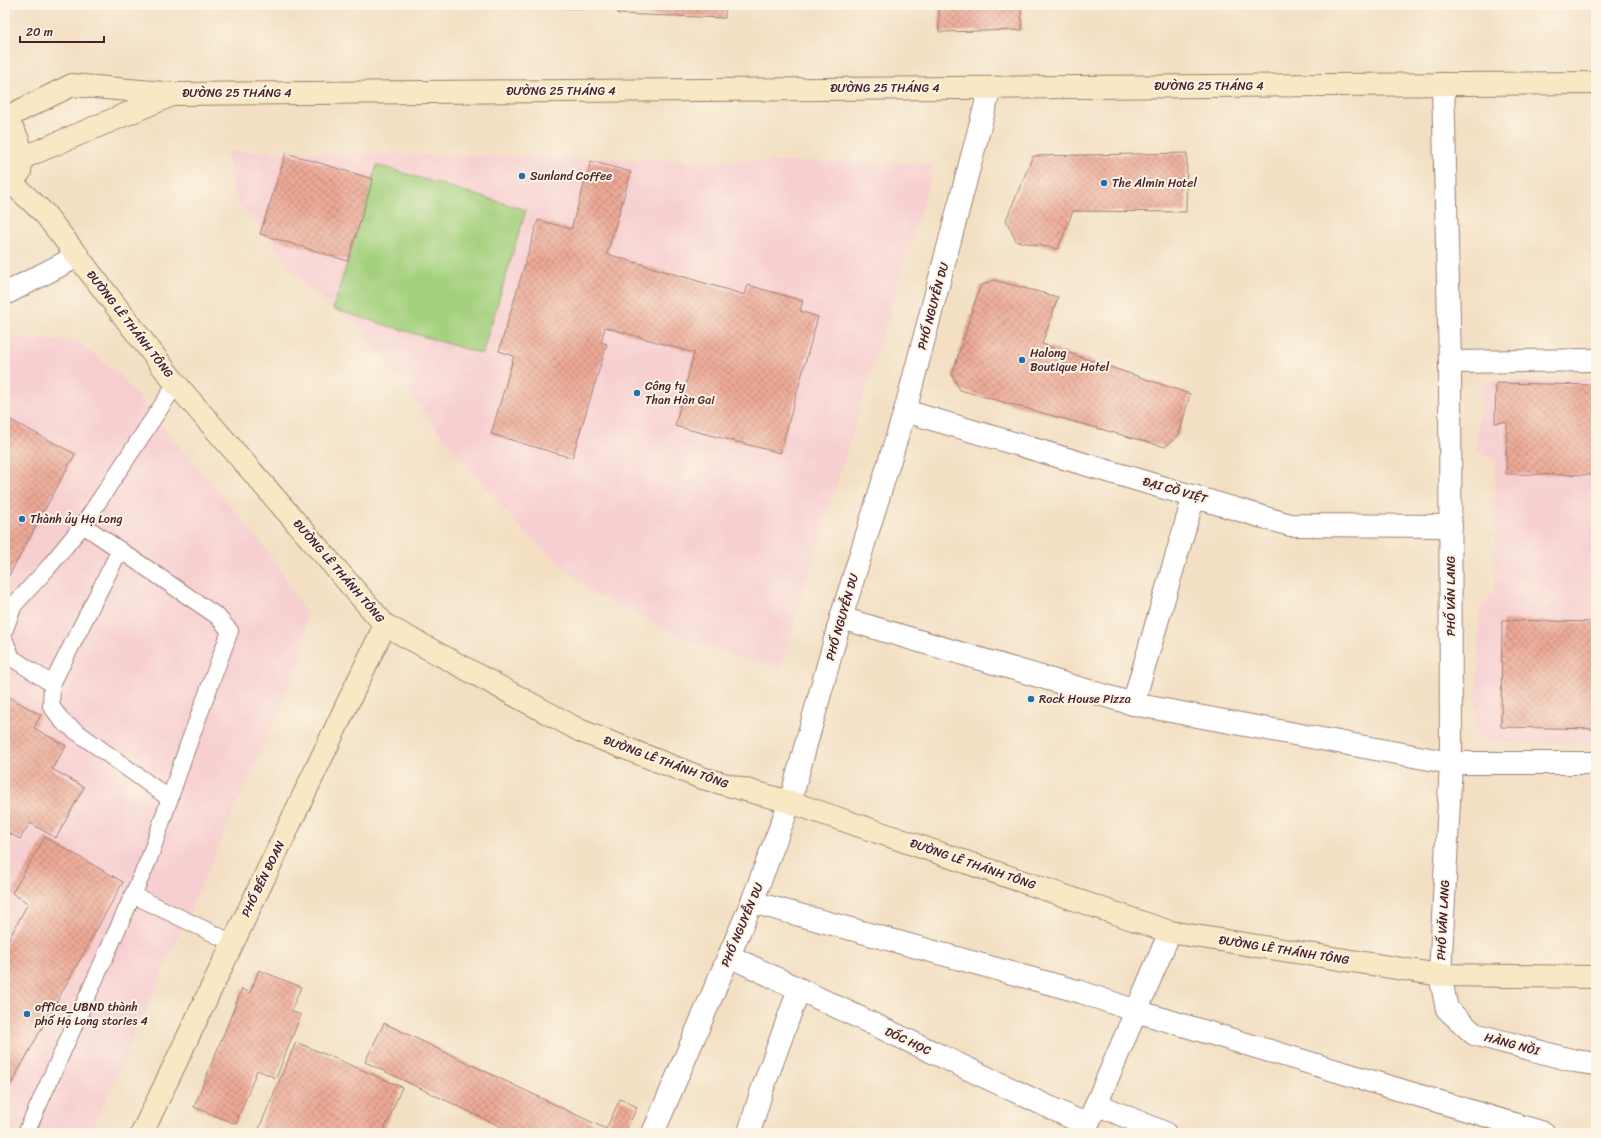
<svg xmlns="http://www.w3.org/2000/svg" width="1601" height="1138" viewBox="0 0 1601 1138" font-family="Sriracha,sans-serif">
	<defs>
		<pattern id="building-cross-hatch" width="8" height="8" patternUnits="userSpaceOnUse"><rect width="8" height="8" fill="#eda996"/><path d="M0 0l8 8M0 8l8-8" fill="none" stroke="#c2897b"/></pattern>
	</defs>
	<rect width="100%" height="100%" fill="#fcf5e5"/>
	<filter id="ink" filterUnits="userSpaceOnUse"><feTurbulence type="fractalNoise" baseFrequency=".025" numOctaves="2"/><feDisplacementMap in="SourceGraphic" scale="8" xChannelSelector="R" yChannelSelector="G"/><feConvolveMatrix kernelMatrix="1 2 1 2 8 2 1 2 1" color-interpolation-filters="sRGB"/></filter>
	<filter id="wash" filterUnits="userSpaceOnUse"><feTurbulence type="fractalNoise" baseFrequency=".012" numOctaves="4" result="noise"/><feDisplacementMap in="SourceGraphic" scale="16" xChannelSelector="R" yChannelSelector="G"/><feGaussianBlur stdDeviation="0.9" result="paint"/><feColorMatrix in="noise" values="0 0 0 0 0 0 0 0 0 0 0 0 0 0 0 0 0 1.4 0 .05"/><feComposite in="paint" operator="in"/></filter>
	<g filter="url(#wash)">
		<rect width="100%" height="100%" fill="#f3e0c4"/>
		<g fill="#f7cfd1">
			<path d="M227,151L670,160L935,163L780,669L697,645L593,593L523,531L459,457L361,330L306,285L235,199Z"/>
			<path d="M5,337H12L78,342L120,375L269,552L307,615L304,654L91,1133H5Z"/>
			<path d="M1596,378V743H1498L1478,738L1475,726L1480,610L1495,589V461L1476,451L1482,381Z"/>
		</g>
		<path fill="#a3d07d" stroke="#767854" d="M377,165L526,210L482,354L333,309Z"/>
		<g id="blocks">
			<g fill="url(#building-cross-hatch)">
				<path d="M531,5H611V9L531,7Z"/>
				<path d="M618,5H725V18L618,14Z"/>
				<path d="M939,5H1021L1022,30L939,32Z"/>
				<path d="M286,153L373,179L348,261L260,234Z"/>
				<path d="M1187,153L1186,212L1073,211L1058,249L1016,241L1006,220L1033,156Z"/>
				<path d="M591,161L631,172L607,254L745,295L748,285L803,301L800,311L818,317L780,453L675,426L694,353L605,327L601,342L607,344L572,458L491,434L514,356L499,351L538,220L571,229Z"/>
				<path d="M994,280L1058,297L1042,344L1190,394L1179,435L1165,447L960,390L952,375L980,286Z"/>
				<path d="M1496,383L1596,385V475L1506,474L1507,422L1495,423Z"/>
				<path d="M5,417L75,454L5,583Z"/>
				<path d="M1502,620L1596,622V729L1501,727Z"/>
				<path d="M5,695L41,715L34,728L66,746L52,769L84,787L56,838L30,823L20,839L5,831Z"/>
				<path d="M45,837L123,882L11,1084L5,1081V947L28,903L12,893Z"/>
				<path d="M259,970L301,987L291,1011L301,1015L276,1078L257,1070L236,1124L194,1107L242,989L250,993Z"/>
				<path d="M384,1023L606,1129L620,1099L637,1107L625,1133H514L365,1062Z"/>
				<path d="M296,1042L402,1087L383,1133H257Z"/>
			</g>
		</g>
	</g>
	<g filter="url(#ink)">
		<use href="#blocks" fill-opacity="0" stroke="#9e8078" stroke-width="1"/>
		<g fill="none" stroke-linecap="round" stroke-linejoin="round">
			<defs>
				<g id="lane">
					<path d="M120,550L52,684L51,706L63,722L170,799"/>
					<path d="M5,629L14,605L47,569L83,525L176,384"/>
					<path d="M5,641L12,658L52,684"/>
					<path d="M133,895L233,943"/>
					<path d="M26,1133L149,859L187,748L230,631L217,616L83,525"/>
				</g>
				<g id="street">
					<path d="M1443,84L1450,362L1451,763L1440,975L1447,1009L1474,1034L1575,1061L1596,1064"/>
					<path d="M5,294L78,256"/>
					<path d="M1450,362L1596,360"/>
					<path d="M905,411L1290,525L1451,526"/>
					<path d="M841,618L1133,704L1451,763H1596"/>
					<path d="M1133,704L1194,496"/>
					<path d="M752,902L1081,992L1136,1011L1544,1133"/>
					<path d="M729,956L1087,1125"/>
					<path d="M1096,1104L1165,1133"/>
					<path d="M653,1133L752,902L790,802L841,618L905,411L990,88"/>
					<path d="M749,1133L761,1093L799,989"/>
					<path d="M1084,1133L1170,932"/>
				</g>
				<g id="secondary">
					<path d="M5,118L72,85L174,94L1596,83"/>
					<path d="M5,120C20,136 23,150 20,172"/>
					<path d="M22,158L172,95"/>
					<path d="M14,185L45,214L176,384L385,625L581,731L702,778L790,802L1170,932L1440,975L1596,977"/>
					<path d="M142,1133L385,625"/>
				</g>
			</defs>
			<use href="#lane" stroke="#9e8078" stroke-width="18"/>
			<use href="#street" stroke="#9e8078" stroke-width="24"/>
			<use href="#secondary" stroke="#9e8078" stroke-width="24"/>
			<use href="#lane" stroke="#fff" stroke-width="16"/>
			<use href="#street" stroke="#fff" stroke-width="22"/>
			<use href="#secondary" stroke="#f8e8c3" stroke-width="22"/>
		</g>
	</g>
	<g fill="#1f6fb2" stroke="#fcf5e5" stroke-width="1.5">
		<circle cx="522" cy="176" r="4"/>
		<circle cx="1104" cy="183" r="4"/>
		<circle cx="1022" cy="360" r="4"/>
		<circle cx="637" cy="393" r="4"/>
		<circle cx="22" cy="519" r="4"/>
		<circle cx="1031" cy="699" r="4"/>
		<circle cx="27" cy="1014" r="4"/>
	</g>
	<g text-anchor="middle" stroke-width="4" stroke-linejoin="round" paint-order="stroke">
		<g font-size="12" fill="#4a1f2b" stroke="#fcf5e5">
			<text x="1209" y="90">ĐƯỜNG 25 THÁNG 4</text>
			<text x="885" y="92">ĐƯỜNG 25 THÁNG 4</text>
			<text x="561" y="95">ĐƯỜNG 25 THÁNG 4</text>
			<text x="237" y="97">ĐƯỜNG 25 THÁNG 4</text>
			<text transform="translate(933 306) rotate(-75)" y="4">PHỐ NGUYỄN DU</text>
			<text transform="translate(130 324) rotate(52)" y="4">ĐƯỜNG LÊ THÁNH TÔNG</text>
			<text transform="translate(1175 490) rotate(16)" y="4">ĐẠI CỒ VIỆT</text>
			<text transform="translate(339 571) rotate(49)" y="4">ĐƯỜNG LÊ THÁNH TÔNG</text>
			<text transform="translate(1451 596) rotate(-90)" y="4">PHỐ VĂN LANG</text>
			<text transform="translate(842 617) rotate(-74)" y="4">PHỐ NGUYỄN DU</text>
			<text transform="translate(666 762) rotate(20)" y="4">ĐƯỜNG LÊ THÁNH TÔNG</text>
			<text transform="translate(973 864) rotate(19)" y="4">ĐƯỜNG LÊ THÁNH TÔNG</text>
			<text transform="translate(263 879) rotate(-64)" y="4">PHỐ BẾN ĐOAN</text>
			<text transform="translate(1443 920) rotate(-87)" y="4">PHỐ VĂN LANG</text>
			<text transform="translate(742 925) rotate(-67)" y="4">PHỐ NGUYỄN DU</text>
			<text transform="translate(1284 950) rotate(9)" y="4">ĐƯỜNG LÊ THÁNH TÔNG</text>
			<text transform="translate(908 1041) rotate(25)" y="4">DỐC HỌC</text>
			<text transform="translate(1512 1044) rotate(15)" y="4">HÀNG NỒI</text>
		</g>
		<g font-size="12" fill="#4a1f2b" stroke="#fcf5e5" text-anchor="start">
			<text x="530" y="180">Sunland Coffee</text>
			<text x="1112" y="187">The Almin Hotel</text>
			<text x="1030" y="357">Halong<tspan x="1030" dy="14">Boutique Hotel</tspan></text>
			<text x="645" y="390">Công ty<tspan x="645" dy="14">Than Hòn Gai</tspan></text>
			<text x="30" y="523">Thành ủy Hạ Long</text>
			<text x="1039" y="703">Rock House Pizza</text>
			<text x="35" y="1011">office_UBND thành<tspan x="35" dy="14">phố Hạ Long stories 4</tspan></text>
		</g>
	</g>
	<rect width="1601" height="1138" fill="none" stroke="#fcf5e5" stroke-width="20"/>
	<path d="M20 36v6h84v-6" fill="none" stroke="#4a1f2b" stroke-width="2"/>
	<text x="26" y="36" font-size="12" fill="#4a1f2b" stroke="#fcf5e5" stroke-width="3" paint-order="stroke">20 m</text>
</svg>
